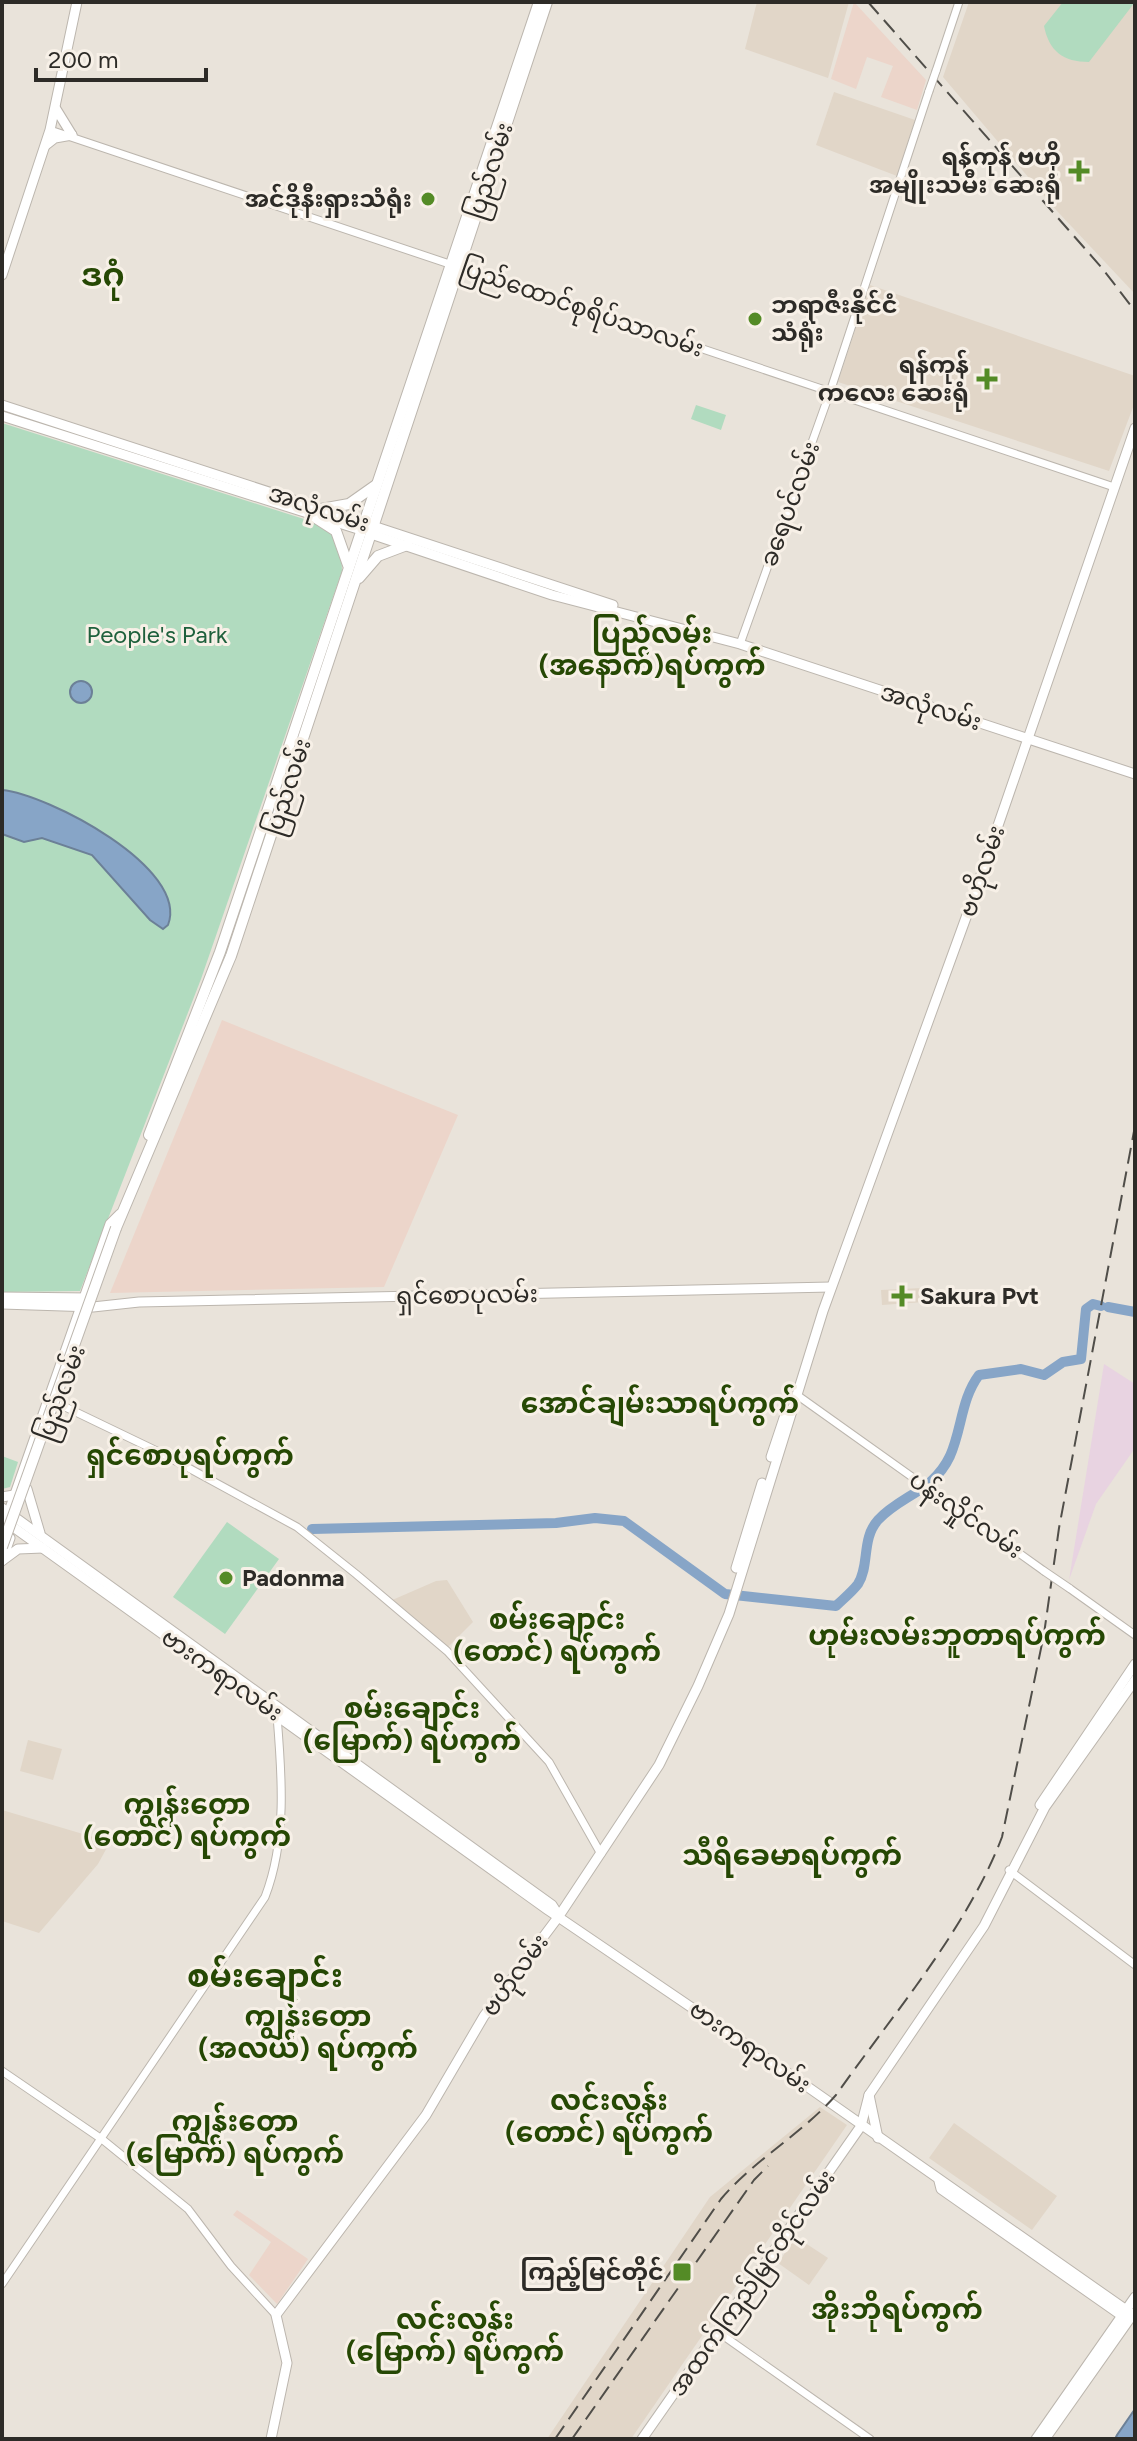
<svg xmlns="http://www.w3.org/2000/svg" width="1137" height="2441" viewBox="0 0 1137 2441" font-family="Figtree,'Noto Sans Myanmar',sans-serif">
	<rect width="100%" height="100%" fill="#e9e3da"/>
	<g fill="#ecd5ca">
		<path d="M854,2L926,80L917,110L881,97L893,66L867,57L856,89L831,79Z"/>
		<path d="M222,1020L458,1115L384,1287L110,1293Z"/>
		<path d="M237,2210L308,2259L277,2304L249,2275L271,2242L233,2215Z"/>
	</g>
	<path fill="#e8d3e1" d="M1104,1364L1135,1384V1448L1096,1504L1069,1580Z"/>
	<g fill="#e1d6c8">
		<path d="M757,2H849L828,78L745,49Z"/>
		<path d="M969,2H1135V294L1057,211L943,77Z"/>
		<path d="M834,92L915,120L897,176L816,145Z"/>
		<path d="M870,285L1135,376V402L1109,471L838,382Z"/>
		<path d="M922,1288L924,1302L882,1305L881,1290Z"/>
		<path d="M447,1580L473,1622L446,1649L390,1601L436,1581Z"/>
		<path d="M28,1740L62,1749L53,1780L20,1771Z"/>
		<path d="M2,1810L110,1842L98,1864L39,1933L2,1921Z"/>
		<path d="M820,2107L847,2125L631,2439H547L710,2197Z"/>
		<path d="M954,2123L1057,2196L1032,2230L929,2158Z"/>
		<path d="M796,2237L828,2258L809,2285L778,2263Z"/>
	</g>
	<g fill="#b1dbbf">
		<path d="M1063,2H1135L1089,62C1063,62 1049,51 1044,26Z"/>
		<path d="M696,405L726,415L721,430L691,419Z"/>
		<path d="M2,423L326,526L341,547L342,571L201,979L80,1291L2,1292Z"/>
		<path d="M2,1456L18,1462L10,1487L2,1489Z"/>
		<path d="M227,1522L279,1559L225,1634L173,1597Z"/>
	</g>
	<g fill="#87a5c7" stroke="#6c8097" stroke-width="2">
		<circle cx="81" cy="692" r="11"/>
		<path d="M2,790C47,794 190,868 168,925L163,929L150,920L92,855L42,838L24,842L2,834Z"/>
		<path d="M1135,2409V2439H1115L1117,2435Z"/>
	</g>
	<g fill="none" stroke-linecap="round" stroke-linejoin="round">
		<g stroke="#87a5c7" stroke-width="10">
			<path d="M1108,1307L1135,1312"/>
			<path d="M312,1529L556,1523L595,1518L624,1521L725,1594L836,1606C843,1599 852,1592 858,1584C870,1565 861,1539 878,1520C901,1495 933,1492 950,1456C962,1429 961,1399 979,1375L1021,1369L1044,1375L1063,1362L1081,1359L1086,1309L1093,1304L1101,1306"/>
		</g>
		<defs>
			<g id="minor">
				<path d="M936,71L959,2"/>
				<path d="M50,130L1114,487"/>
				<path d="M740,644L830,392L929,91"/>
				<path d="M797,1395L1044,1571"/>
				<path d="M57,1403L161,1453L297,1527L356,1574L447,1651L549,1762L601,1854"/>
				<path d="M1069,1588L1135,1635"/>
				<path d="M1009,1870L1135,1965"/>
				<path d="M2,2071L103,2140L188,2209L231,2266L276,2315"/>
				<path d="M2,2284L265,1897C287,1840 282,1776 277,1716"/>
				<path d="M718,2332L870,2439"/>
			</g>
			<g id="major">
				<path d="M56,109L72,135"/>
				<path d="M46,145L55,138L72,135"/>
				<path d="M2,275L50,130L77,2"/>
				<path d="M2,405L364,523"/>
				<path d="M2,416L361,530"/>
				<path d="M373,526L613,605"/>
				<path d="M371,534L552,595L740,644L1135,774"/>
				<path d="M2,1297L89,1298"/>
				<path d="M2,1304L93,1307L139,1302L831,1287"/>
				<path d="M771,1457L784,1418"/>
				<path d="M27,1489L40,1533"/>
				<path d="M2,1497L14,1495"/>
				<path d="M2,1508L552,1905L559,1916"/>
				<path d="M2,1519L548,1910L785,2071L1132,2314"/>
				<path d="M2,1531L110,1224L120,1214"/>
				<path d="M3,1560L18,1549L43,1548"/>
				<path d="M2,1561L10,1538"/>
				<path d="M736,1568L762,1483"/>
				<path d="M1040,1805L1135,1664"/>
				<path d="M869,2095L878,2138"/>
				<path d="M939,2181L941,2189L951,2196L1128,2320"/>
				<path d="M271,2439L287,2363L276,2315L426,2115L484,2016L559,1916L659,1765L698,1686L729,1614L823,1311L972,901L1135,428"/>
				<path d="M642,2439L861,2126L869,2095L984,1926L1045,1807L1135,1680"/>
				<path d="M1036,2439L1135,2297"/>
				<path d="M1045,2439L1131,2317"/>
			</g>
			<g id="highway">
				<path d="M321,509L349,504L376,485"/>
				<path d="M308,513L336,531L348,565"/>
				<path d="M359,578L378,556L407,545"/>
				<path d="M149,1135L220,952L539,2"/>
				<path d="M116,1228L231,956L547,2"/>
			</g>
		</defs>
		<use href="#minor" stroke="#bcb6ae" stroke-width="9"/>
		<use href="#major" stroke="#bcb6ae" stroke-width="11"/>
		<use href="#highway" stroke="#bcb6ae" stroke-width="12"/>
		<use href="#minor" stroke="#fff" stroke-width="7"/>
		<use href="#major" stroke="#fff" stroke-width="9"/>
		<use href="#highway" stroke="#fff" stroke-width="10"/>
		<g stroke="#504e49" stroke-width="2" stroke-dasharray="16 8" stroke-linecap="butt">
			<path d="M868,2L1102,268L1135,311"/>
			<path d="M555,2439L721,2199C755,2159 802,2134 836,2095C893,2014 967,1929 1002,1837L1044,1634L1059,1528L1135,1126"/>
			<path d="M572,2439L754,2180L768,2166"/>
		</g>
		<defs>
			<g id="minor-bridge">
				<path d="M929,91L936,71"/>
				<path d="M1044,1571L1069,1588"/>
			</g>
			<path id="highway-bridge" d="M2,1547L116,1228"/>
		</defs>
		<use href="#minor-bridge" stroke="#bcb6ae" stroke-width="9" stroke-linecap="butt"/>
		<use href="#highway-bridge" stroke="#bcb6ae" stroke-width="12" stroke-linecap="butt"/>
		<use href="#minor-bridge" stroke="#fff" stroke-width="7"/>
		<use href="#highway-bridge" stroke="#fff" stroke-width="10"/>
	</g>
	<g fill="#548b26" stroke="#f7f0e7" stroke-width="3">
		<path d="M1075 159h8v8h8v8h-8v8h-8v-8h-8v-8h8z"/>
		<circle cx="428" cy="199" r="8"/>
		<circle cx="755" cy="319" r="8"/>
		<path d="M983 367h8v8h8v8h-8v8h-8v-8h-8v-8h8z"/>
		<path d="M898 1284h8v8h8v8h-8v8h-8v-8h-8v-8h8z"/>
		<circle cx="226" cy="1578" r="8"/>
		<rect x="672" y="2262" width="20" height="20" rx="4"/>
	</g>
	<g text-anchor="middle" stroke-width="6" stroke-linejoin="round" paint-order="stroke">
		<g font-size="24" font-weight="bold" fill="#2d2b27" stroke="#f7f0e7" text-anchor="end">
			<text x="1061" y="165">ရန်ကုန် ဗဟို<tspan x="1061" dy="28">အမျိုးသမီး ဆေးရုံ</tspan></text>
			<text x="412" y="207">အင်ဒိုနီးရှားသံရုံး</text>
			<text x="771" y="313" text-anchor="start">ဘရာဇီးနိုင်ငံ<tspan x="771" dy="28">သံရုံး</tspan></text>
			<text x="969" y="373">ရန်ကုန်<tspan x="969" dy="28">ကလေး ဆေးရုံ</tspan></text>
			<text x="920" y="1304" text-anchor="start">Sakura Pvt</text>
			<text x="242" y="1586" text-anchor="start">Padonma</text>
			<text x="664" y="2280">ကြည့်မြင်တိုင်</text>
		</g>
		<g font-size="24" fill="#2d2b27" stroke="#f7f0e7">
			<text transform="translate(490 171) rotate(-72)" y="8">ပြည်လမ်း</text>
			<text transform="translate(582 308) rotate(19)" y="8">ပြည်ထောင်စုရိပ်သာလမ်း</text>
			<text transform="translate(790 504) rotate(-70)" y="8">ခရေပင်လမ်း</text>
			<text transform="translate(319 508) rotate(18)" y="8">အလုံလမ်း</text>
			<text transform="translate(931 707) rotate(18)" y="8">အလုံလမ်း</text>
			<text transform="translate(288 787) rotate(-72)" y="8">ပြည်လမ်း</text>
			<text transform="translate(982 871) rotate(-71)" y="8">ဗဟိုလမ်း</text>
			<text transform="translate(467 1295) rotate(-1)" y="8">ရှင်စောပုလမ်း</text>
			<text transform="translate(61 1393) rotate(-70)" y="8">ပြည်လမ်း</text>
			<text transform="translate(966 1515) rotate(35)" y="8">ပန်းလှိုင်လမ်း</text>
			<text transform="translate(222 1675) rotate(35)" y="8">ဗားကရာလမ်း</text>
			<text transform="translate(515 1975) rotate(-54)" y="8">ဗဟိုလမ်း</text>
			<text transform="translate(750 2047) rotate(35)" y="8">ဗားကရာလမ်း</text>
			<text transform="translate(752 2283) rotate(-55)" y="8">အထက်ကြည်မြင်တိုင်လမ်း</text>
		</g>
		<g font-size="24" fill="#1e603c" stroke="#f7f0e7">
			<text x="157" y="643">People's Park</text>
		</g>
		<g font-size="28" font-weight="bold" fill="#264804" stroke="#f7f0e7">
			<text x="652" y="643">ပြည်လမ်း<tspan x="652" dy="32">(အနောက်)ရပ်ကွက်</tspan></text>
			<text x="660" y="1413">အောင်ချမ်းသာရပ်ကွက်</text>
			<text x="190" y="1465">ရှင်စောပုရပ်ကွက်</text>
			<text x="557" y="1629">စမ်းချောင်း<tspan x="557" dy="32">(တောင်) ရပ်ကွက်</tspan></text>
			<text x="957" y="1645">ဟုမ်းလမ်းဘူတာရပ်ကွက်</text>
			<text x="412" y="1718">စမ်းချောင်း<tspan x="412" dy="32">(မြောက်) ရပ်ကွက်</tspan></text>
			<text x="187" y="1814">ကျွန်းတော<tspan x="187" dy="32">(တောင်) ရပ်ကွက်</tspan></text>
			<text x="792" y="1865">သီရိခေမာရပ်ကွက်</text>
			<text x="308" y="2026">ကျွန်းတော<tspan x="308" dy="32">(အလယ်) ရပ်ကွက်</tspan></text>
			<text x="609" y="2110">လင်းလွန်း<tspan x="609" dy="32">(တောင်) ရပ်ကွက်</tspan></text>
			<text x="235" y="2131">ကျွန်းတော<tspan x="235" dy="32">(မြောက်) ရပ်ကွက်</tspan></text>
			<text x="897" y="2319">အိုးဘိုရပ်ကွက်</text>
			<text x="455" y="2329">လင်းလွန်း<tspan x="455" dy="32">(မြောက်) ရပ်ကွက်</tspan></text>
		</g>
		<g font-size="32" font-weight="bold" fill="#264804" stroke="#f7f0e7">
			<text x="103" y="286">ဒဂုံ</text>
			<text x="265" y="1987">စမ်းချောင်း</text>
		</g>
	</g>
	<rect width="1137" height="2441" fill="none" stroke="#2d2b27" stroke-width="8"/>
	<path d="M36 68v12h170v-12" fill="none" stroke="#2d2b27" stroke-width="4"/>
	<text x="48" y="68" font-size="24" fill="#2d2b27" stroke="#f7f0e7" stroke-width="6" paint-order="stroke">200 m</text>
</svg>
